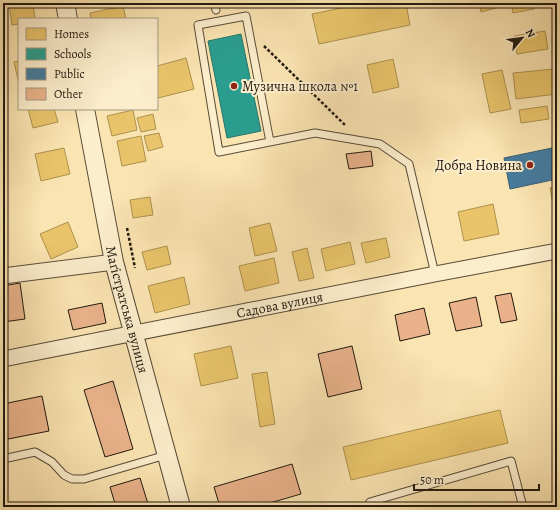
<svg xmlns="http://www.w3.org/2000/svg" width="560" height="510" viewBox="0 0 560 510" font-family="Alegreya,serif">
	<rect width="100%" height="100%" fill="#fae4b1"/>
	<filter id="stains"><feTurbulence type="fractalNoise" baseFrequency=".005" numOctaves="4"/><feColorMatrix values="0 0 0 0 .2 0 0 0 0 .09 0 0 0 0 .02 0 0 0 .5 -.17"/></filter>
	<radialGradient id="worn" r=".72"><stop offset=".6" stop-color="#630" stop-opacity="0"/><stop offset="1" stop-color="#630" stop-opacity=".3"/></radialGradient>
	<g fill="#e9c46a" stroke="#ad914f">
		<path d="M9,3H33L35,19H19V24L12,25Z"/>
		<path d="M366,3H406L410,25L319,44L312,14Z"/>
		<path d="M479,3H495L496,8L481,12Z"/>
		<path d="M511,3H533L534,9L513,13Z"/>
		<path d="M123,6L126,19H91L90,13Z"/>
		<path d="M545,31L548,49L517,54L514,36Z"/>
		<path d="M186,58L194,89L158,98L157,93V66Z"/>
		<path d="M393,59L399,87L373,93L367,65Z"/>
		<path d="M19,61V84L14,62Z"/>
		<path d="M554,69L557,94L516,99L513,73Z"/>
		<path d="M502,70L511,109L490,113L482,74Z"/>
		<path d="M547,106L549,119L521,123L519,110Z"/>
		<path d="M28,109H54L58,122L33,128Z"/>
		<path d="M133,110L137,130L112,136L107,116Z"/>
		<path d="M153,114L156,129L141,132L137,118Z"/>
		<path d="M159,133L163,147L148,151L144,136Z"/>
		<path d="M141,136L146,161L122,166L117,141Z"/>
		<path d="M64,148L70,174L41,181L35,154Z"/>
		<path d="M557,186V214H555L550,188Z"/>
		<path d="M150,197L153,215L133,218L130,200Z"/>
		<path d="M493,204L499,234L464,241L458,212Z"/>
		<path d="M68,222L78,247L51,259L40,234Z"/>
		<path d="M270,223L277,251L255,256L249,228Z"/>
		<path d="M386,238L390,257L366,263L361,243Z"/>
		<path d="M350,242L355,264L326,271L321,249Z"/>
		<path d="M167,246L171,264L147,270L142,252Z"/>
		<path d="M307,248L314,278L299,281L292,252Z"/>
		<path d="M274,258L279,283L245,291L239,266Z"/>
		<path d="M184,277L190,304L155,313L148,286Z"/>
		<path d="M231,346L238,378L201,386L194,354Z"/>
		<path d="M267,372L275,424L260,427L252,374Z"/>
		<path d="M500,410L508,443L351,480L343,447Z"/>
	</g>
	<path fill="#2a9d8f" stroke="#277669" d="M241,34L261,131L227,138L208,41Z"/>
	<path fill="#457b9d" stroke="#3a5e72" d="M552,148L557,171V179L510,189L504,158Z"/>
	<g fill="#e9b28a" stroke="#211a0f">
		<path d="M371,151L373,166L349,169L346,154Z"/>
		<path d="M20,283L25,319L3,322V286Z"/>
		<path d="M511,293L517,320L501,323L495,296Z"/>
		<path d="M476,297L482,326L456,331L449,303Z"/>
		<path d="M102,303L106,323L73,330L68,310Z"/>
		<path d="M424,308L430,334L400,341L395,315Z"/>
		<path d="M352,346L362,389L328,397L318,354Z"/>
		<path d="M113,381L133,449L105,457L84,390Z"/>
		<path d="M42,396L49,431L3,440V404Z"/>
		<path d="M292,464L301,494L256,507H220L214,487Z"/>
		<path d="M140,478L149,507H116L110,487Z"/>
	</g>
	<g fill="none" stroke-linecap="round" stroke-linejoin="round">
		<defs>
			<g id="service">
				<path d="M214,3L216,10"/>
				<path d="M270,142L246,16L198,25L219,152L315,133L380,144L409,164L435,274"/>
				<path d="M3,459L35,452L52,462L64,475L72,479H84L166,455"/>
				<path d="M367,507L370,502L511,461L523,507"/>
			</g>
			<g id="minor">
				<path d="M3,276L114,262"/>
				<path id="s1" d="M3,359L435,274L557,251"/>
			</g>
			<g id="tertiary">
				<path d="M65,3L68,19"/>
				<path id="s2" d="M85,109L114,262L181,507"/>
			</g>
		</defs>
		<use href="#service" stroke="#574c38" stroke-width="9"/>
		<use href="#minor" stroke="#574c38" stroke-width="17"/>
		<use href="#tertiary" stroke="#574c38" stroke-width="20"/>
		<g stroke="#211a0f" stroke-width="2.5" stroke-dasharray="3 2" stroke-linecap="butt">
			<path d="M264,46L346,126"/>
			<path d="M127,228L135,268"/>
		</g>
		<use href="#service" stroke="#fcedcc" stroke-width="7"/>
		<use href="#minor" stroke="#fcedcc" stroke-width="15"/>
		<use href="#tertiary" stroke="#fcedcc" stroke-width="18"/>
	</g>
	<g fill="#8f2418" stroke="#fcedcc" stroke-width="1.5">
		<circle cx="234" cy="86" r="4"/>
		<circle cx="530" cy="165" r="4"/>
	</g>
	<g text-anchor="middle" stroke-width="4" stroke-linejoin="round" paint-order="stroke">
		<g font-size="14" fill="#211a0f" stroke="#fcedcc" text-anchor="start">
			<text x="242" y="91">Музична школа №1</text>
			<text x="522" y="170" text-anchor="end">Добра Новина</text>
		</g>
		<g font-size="14" fill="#211a0f" stroke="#fcedcc">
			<text dy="5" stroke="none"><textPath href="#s1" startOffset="282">Садова вулиця</textPath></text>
			<text dy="5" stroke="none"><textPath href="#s2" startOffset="205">Маґістратська вулиця</textPath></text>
		</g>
	</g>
	<rect width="560" height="510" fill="none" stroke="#fae4b1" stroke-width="16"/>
	<rect x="4" y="4" width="552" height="502" fill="none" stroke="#211a0f" stroke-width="2"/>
	<rect x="8" y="8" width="544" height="494" fill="none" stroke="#211a0f"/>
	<rect x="18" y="18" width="140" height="92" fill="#fcedcc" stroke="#a49980"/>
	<rect x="26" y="28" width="20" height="12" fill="#e9c46a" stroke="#a49980"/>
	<text x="54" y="38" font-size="12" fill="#211a0f">Homes</text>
	<rect x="26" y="48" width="20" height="12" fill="#2a9d8f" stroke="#a49980"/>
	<text x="54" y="58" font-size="12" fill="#211a0f">Schools</text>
	<rect x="26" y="68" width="20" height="12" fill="#457b9d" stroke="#a49980"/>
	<text x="54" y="78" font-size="12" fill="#211a0f">Public</text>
	<rect x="26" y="88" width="20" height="12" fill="#e9b28a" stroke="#a49980"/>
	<text x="54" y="98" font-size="12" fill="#211a0f">Other</text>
	<g transform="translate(522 38) rotate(61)" stroke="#fcedcc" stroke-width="3" paint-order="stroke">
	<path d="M0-3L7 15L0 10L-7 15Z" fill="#211a0f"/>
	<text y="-6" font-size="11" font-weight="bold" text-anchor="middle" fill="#211a0f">N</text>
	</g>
	<path d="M414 484v6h125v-6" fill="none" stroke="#211a0f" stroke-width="2"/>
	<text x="420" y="484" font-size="12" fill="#211a0f" stroke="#fcedcc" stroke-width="3" paint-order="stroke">50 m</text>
	<rect width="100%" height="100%" filter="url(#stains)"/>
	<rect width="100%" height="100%" fill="url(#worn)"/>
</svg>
